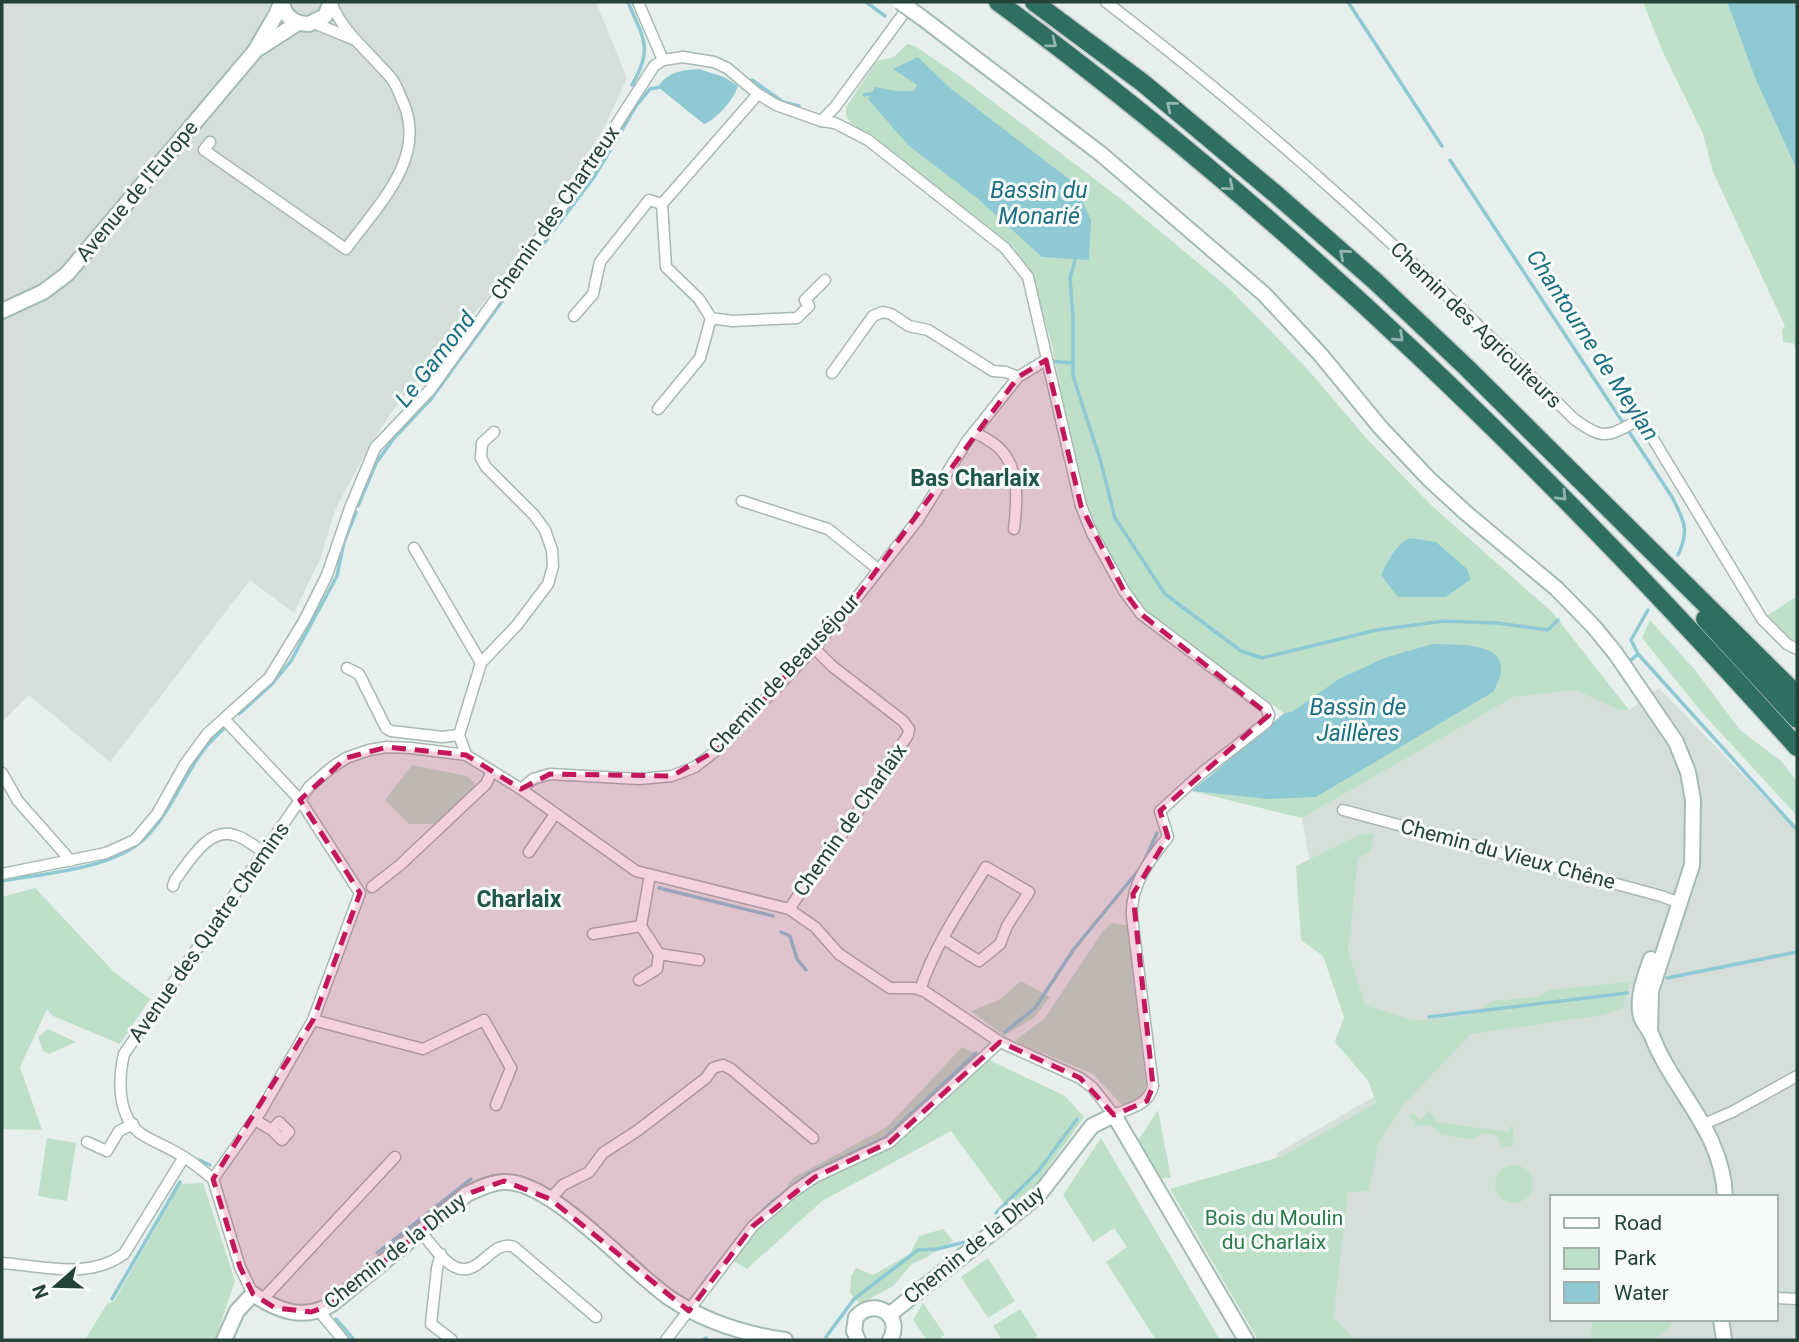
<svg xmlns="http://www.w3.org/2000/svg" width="1799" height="1342" viewBox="0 0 1799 1342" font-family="Roboto,sans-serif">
	<rect width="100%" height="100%" fill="#e6efeb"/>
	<g fill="#d4dfda" fill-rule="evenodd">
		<path d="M2,2H596L627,78L603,130L510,271L393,410L366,452L335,510L320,559L294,613L250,580L110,762L29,695L2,722Z"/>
		<path d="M1659,688L1797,831V1340H1261L1252,1325L1277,1153L1379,1094L1324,946L1302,818L1514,697L1576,690L1620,709L1629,710ZM1552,1197H1776V1319H1552Z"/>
	</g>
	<g fill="#bfe0c8">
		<path d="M1643,2H1727L1755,78L1797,170V351L1793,343L1783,342L1782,330L1785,326L1713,172L1703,134L1662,50Z"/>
		<path d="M907,44L915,46L959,76L1121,199L1231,290L1310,372L1367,439L1430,504L1553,613L1629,710H1620L1576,690L1514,697L1302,818L1192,791L1284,713L1136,604L1093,531L1081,496L1052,345L1029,268L1013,247L998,235L851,123L846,116V107L877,61L894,57Z"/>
		<path d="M1797,596V638L1787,644L1762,619Z"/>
		<path d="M1650,620L1695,670L1740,730L1781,761L1797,781V816L1699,709L1642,638Z"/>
		<path d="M412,765L467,776L478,787L435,824H409L385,800Z"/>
		<path d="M1361,834H1374L1371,852L1358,858L1348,951L1365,1005L1414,1021L1471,1015L1492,1001L1538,997L1550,990L1630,982L1623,1008L1602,1015L1471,1034L1404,1104L1378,1143L1369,1191L1348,1192L1333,1319L1323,1327L1335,1319L1355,1340H1258L1170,1189L1283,1156L1376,1103L1369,1082L1335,1042L1344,1017L1323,956L1301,940L1296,866Z"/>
		<path d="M35,888L114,972L150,999L120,1044L53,1016L47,1009L20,1067L42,1130L2,1129V897Z"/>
		<path d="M1111,923L1127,925L1146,1084C1144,1098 1134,1100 1123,1106L1093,1074L1016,1042L1017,1039L1044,1019L1103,931Z"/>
		<path d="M1021,981L1050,997L1034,1018L1004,1036L971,1011L999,1000Z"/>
		<path d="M48,1029L76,1042L49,1054L43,1051L38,1037Z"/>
		<path d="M962,1047L1065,1096L1084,1117L1035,1186L1007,1207L951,1131L822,1201L747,1269L734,1261L793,1178L887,1127Z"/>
		<path d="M1158,1110L1171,1178H1159L1138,1141Z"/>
		<path d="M1429,1111L1436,1119L1435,1122L1509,1132L1510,1126L1514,1127L1512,1147H1502L1497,1136L1484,1133L1473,1139L1442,1135C1434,1126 1426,1121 1414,1128L1416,1122L1409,1117L1413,1113L1420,1120Z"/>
		<path d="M47,1138L76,1143L67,1201L38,1196Z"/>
		<path d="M1101,1138L1220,1340H1221H1156L1106,1262L1127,1247L1114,1228L1093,1242L1063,1195Z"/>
		<circle cx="1514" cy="1184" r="19"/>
		<path d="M203,1183L235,1281L215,1340H85L107,1304L114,1301L181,1184Z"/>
		<path d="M943,1229L953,1241L927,1257L912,1264L893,1286L860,1304L850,1293L851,1276L856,1268L873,1275L910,1254L919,1236Z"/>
		<path d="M988,1258L1015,1301L988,1318L961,1277Z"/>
		<path d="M923,1303L945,1335L937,1340H927L913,1320Z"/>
		<path d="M1020,1309L1037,1335L1034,1340H1002L993,1326Z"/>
		<path d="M1593,1319H1672L1670,1327L1652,1340H1593L1591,1336Z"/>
	</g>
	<g fill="#8ec9d4">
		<path d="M1727,2H1797V170L1755,78Z"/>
		<path d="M918,57L950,88L1074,183L1091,220L1089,260L1042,257L977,198L908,145L868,99L875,87L897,91H914L917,85L893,69Z"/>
		<path d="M699,69L724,77L738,86C734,99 717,119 704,124L658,87C666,72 683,70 699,69Z"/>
		<path d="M1410,538L1436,542L1467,569L1471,579L1446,597H1398L1381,575C1387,562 1396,544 1410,538Z"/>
		<path d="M1433,644C1467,645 1522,642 1493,692L1316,797L1269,799L1192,791L1285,713L1292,712L1339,679L1387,657Z"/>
	</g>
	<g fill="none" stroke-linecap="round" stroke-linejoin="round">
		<g stroke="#8ec9d4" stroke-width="3.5">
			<path d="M628,2C643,38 654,48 632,85"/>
			<path d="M866,2L885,16"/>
			<path d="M1348,2L1442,146"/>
			<path d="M752,80L783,102L799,106"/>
			<path d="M864,95L875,93"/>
			<path d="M1450,160L1672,497C1684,521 1690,529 1678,555"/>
			<path d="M551,234L594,177L636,106L650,89L661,87"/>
			<path d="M1076,256L1070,278L1073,318V376L1100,459L1115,518L1165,594L1241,651L1262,658L1377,630L1444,621L1497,623L1548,630L1558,620"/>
			<path d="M1050,361L1072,363"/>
			<path d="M358,506L376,463L395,437L431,399L548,238"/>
			<path d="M1648,610L1631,640L1638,654L1797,830"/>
			<path d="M1631,660L1638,654"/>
			<path d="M239,714L272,684L291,661L337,576L344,542L356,512"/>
			<path d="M2,881C46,873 118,869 149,834C171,810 183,778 202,752C208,743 217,736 224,728"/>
			<path d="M659,888L773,916"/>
			<path d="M781,932L790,936L797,959L806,970"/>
			<path d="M1667,978L1797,952"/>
			<path d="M1429,1017L1627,993"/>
			<path d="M1005,1032L1035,1008L1074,949L1142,866L1157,833"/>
			<path d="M199,1160L210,1165"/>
			<path d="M996,1213L1039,1170L1077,1119"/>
			<path d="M752,1221L772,1202L810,1173L886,1137L976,1053"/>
			<path d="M377,1253L471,1179"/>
			<path d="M702,1285L738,1238"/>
			<path d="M112,1299L180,1182"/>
			<path d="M336,1319L354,1340"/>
			<path d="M826,1337L854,1299L918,1250L937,1249L965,1242"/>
			<path d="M703,1340L706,1338"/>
		</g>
		<defs>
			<g id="street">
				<path d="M638,2L663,60"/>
				<path d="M1106,2C1272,128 1426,272 1574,419C1606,442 1607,436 1641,419L1762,619L1787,644L1797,649"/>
				<path d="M314,23L353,39"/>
				<path d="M758,94L662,204L666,267L699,299L711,318L732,321L797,318L809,306L805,300L825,280"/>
				<path d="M821,121L835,107L912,2"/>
				<path d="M210,142L204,150L346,249C377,206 428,158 403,102C399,94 397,85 391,78C370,53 344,34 331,3"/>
				<path d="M574,316L593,294L600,262L649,200L662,204"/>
				<path d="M832,373L873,316L883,312L891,314L909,326L928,330L993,371L1006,372L1018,377"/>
				<path d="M658,409L700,358L711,318"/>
				<path d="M974,432C983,437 994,442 1001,450C1020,470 1017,504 1014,529"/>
				<path d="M742,501L828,529L878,569"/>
				<path d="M414,548L481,663"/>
				<path d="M347,668L359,674L386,728L391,731L442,737L459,735"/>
				<path d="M466,755L459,735L481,663L517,625L548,584L553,566L552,550L545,530L534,515L486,467L481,458L482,443L494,432"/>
				<path d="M2,773L18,801L71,861"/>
				<path d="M521,789L533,779L550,774L639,779L672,776L695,767L718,749L814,648L851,605L917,521L967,441L1018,377L1046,360"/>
				<path d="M1343,810L1661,896L1680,903"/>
				<path d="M529,852L555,814"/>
				<path d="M2,874L106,853L135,840L157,814L185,764L207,734L269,678L304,621L327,575L350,508L375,448L430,390L575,189L654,66L663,60L683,57L714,62L727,68L758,94L776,105L821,121L835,123L868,140L1005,248L1028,277L1081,506L1092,533L1124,591L1141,614L1266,708L1269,715L1267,722L1203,772L1160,811L1168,837C1149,860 1130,886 1132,917L1153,1086C1149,1105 1130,1108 1114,1115L1093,1088L1080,1078L1000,1042L924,991L914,988H890L839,954L815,927L789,909L636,871L521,789L466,755L411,748L387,747L369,750L346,758L331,768L309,787L124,1054C118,1080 117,1119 143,1135C156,1143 170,1148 182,1156C193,1162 203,1171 213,1179"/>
				<path d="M650,875L641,926L659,954L699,960"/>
				<path d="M173,886L175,880C189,862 208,827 234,835C244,837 255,847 264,852"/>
				<path d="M372,887L400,865L486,784L492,771"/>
				<path d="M789,909L861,807L908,735L909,729L903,721L832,666L814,648"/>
				<path d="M593,934L641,926"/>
				<path d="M639,980L657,969L659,954"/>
				<path d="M920,990C934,946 962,906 986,867L1029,892L1007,926L1000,944L979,961L944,939"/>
				<path d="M313,1020L423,1049L484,1020L511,1068L496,1105"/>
				<path d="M255,1120L272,1130L282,1140L289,1132L279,1122L272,1130"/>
				<path d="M1704,1124L1732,1112L1797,1076"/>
				<path d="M87,1142L107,1151L119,1131L133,1124"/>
				<path d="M213,1179L261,1111L313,1020L360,893L300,800L225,720"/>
				<path d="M213,1179L240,1267L253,1294"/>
				<path d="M550,1199L563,1185L589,1172L603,1153L637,1131L706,1078L713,1068L723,1065L731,1069L813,1138"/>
				<path d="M420,1231C430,1242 442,1261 455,1267C480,1279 491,1238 514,1247L596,1317"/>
				<path d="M441,1254L437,1268L431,1324L452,1340"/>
				<path d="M2,1263C43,1266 88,1280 124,1254L184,1157"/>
				<path d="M1776,1298L1797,1299"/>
				<path d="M262,1300L395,1157"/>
				<path d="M319,1311L343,1340"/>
				<path d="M666,1340L753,1226L794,1191L815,1177L890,1142L1000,1042"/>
			</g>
			<g id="secondary">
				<path d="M282,2C284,16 294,24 309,24L325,16L331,2"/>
				<path d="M921,17L1101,154L1264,294L1320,354L1380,427L1429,479L1466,513L1557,589L1594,627L1616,654L1676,742L1688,772L1693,800L1692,865L1651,991L1650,1032"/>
				<path d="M259,48L298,23"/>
				<path d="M2,311L43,292L67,274L255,51L277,13L281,2"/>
				<path d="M1651,959C1645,976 1636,998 1641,1017C1643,1023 1649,1029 1652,1036C1673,1091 1723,1131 1725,1197"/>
				<path d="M889,1315L1038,1196L1092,1126L1114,1115L1246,1340"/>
				<path d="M1721,1319L1724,1340"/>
				<path d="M224,1340L237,1311L253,1294C278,1311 304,1321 332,1304L467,1194C478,1189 489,1183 502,1182C551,1178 629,1271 671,1299C706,1322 744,1334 785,1340"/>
				<path d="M858,1340L854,1331L856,1317C875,1296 904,1316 890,1340"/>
			</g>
			<g id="highway">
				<path d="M998,2C1292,218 1554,476 1797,747"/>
				<path d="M1034,2L1143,83L1278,196L1375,281L1466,367L1797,695"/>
				<path d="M1705,619L1797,719"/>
			</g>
		</defs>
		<use href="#street" stroke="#a8b8b2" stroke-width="13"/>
		<use href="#secondary" stroke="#a4bbb3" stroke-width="18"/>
		<use href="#highway" stroke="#c2cac8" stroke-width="21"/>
		<use href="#street" stroke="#fff" stroke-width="10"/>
		<use href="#secondary" stroke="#fff" stroke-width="14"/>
		<use href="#highway" stroke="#2f6f62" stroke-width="18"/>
		<defs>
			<path id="secondary-bridge" d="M900,2L921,17"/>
		</defs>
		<use href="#secondary-bridge" stroke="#a4bbb3" stroke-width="18" stroke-linecap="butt"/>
		<use href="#secondary-bridge" stroke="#fff" stroke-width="14"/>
	</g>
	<defs><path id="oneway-chevron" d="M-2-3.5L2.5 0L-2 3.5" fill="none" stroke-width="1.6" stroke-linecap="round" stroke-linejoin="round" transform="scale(1.75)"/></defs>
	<g stroke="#93b5ae">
		<use href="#oneway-chevron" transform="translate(1052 43) rotate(37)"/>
		<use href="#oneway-chevron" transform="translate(1171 106) rotate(-141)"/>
		<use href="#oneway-chevron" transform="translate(1229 186) rotate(40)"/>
		<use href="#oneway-chevron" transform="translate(1344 254) rotate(-139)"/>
		<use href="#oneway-chevron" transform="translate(1399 337) rotate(43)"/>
		<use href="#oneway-chevron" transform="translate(1562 496) rotate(45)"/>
	</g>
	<path fill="#c2185b" fill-opacity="0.2" stroke="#c2185b" stroke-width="5" stroke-dasharray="14 9" stroke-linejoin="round" d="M1046,360L1081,506L1124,591L1141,614L1269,715L1160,811L1168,837L1133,894L1153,1086L1147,1101L1114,1115L1080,1078L1000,1042L890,1142L815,1177L753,1226L689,1311L550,1199L504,1181L467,1194L329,1306L311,1312L275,1308L253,1294L240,1267L213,1179L313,1020L360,893L300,800L346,758L387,747L466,755L521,789L550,774L672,776L718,749L851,605L1018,377Z"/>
	<g text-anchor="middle" stroke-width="6" stroke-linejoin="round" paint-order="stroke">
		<g font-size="21" fill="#24423a" stroke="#f7fbf9">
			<text transform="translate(137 191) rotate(-50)" y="7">Avenue de l'Europe</text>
			<text transform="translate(555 213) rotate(-55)" y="7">Chemin des Chartreux</text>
			<text transform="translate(1476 325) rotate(44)" y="7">Chemin des Agriculteurs</text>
			<text transform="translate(784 674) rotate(-47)" y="7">Chemin de Beauséjour</text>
			<text transform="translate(850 820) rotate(-55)" y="7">Chemin de Charlaix</text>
			<text transform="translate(1508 854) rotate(15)" y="7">Chemin du Vieux Chêne</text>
			<text transform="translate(209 932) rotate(-55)" y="7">Avenue des Quatre Chemins</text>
			<text transform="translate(974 1245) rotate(-39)" y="7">Chemin de la Dhuy</text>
			<text transform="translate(395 1251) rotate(-38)" y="7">Chemin de la Dhuy</text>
		</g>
		<g font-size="21" fill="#2d7a4b" stroke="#f7fbf9">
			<text x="1274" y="1225">Bois du Moulin<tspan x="1274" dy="24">du Charlaix</tspan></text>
		</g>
		<g font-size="23" font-style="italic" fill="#1c6f80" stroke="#f7fbf9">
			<text x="1039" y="198">Bassin du<tspan x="1039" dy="26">Monarié</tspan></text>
			<text transform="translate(1593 345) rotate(57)" y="8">Chantourne de Meylan</text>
			<text transform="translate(435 359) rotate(-52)" y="8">Le Gamond</text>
			<text x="1358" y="715">Bassin de<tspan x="1358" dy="26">Jaillères</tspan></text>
		</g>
		<g font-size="23" font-weight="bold" fill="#1f5548" stroke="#f7fbf9">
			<text x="975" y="486">Bas Charlaix</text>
			<text x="519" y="907">Charlaix</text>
		</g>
	</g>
	<rect width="1799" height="1342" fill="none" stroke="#24423a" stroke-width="7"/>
	<rect x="1550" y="1195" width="228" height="126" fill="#f7fbf9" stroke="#a3b1ad" stroke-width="2"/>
	<rect x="1564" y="1218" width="35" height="10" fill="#ffffff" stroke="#a3b1ad" stroke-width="2"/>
	<text x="1614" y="1230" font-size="21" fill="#24423a">Road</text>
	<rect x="1564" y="1248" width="35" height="21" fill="#bfe0c8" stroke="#a3b1ad" stroke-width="2"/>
	<text x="1614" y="1265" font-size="21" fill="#24423a">Park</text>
	<rect x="1564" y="1282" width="35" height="21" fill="#8ec9d4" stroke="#a3b1ad" stroke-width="2"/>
	<text x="1614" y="1300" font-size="21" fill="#24423a">Water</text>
	<g transform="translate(56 1286) rotate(250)" stroke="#f7fbf9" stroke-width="5" paint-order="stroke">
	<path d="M0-5L12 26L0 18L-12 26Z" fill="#24423a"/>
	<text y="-10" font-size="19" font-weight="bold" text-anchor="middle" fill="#24423a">N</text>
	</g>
</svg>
